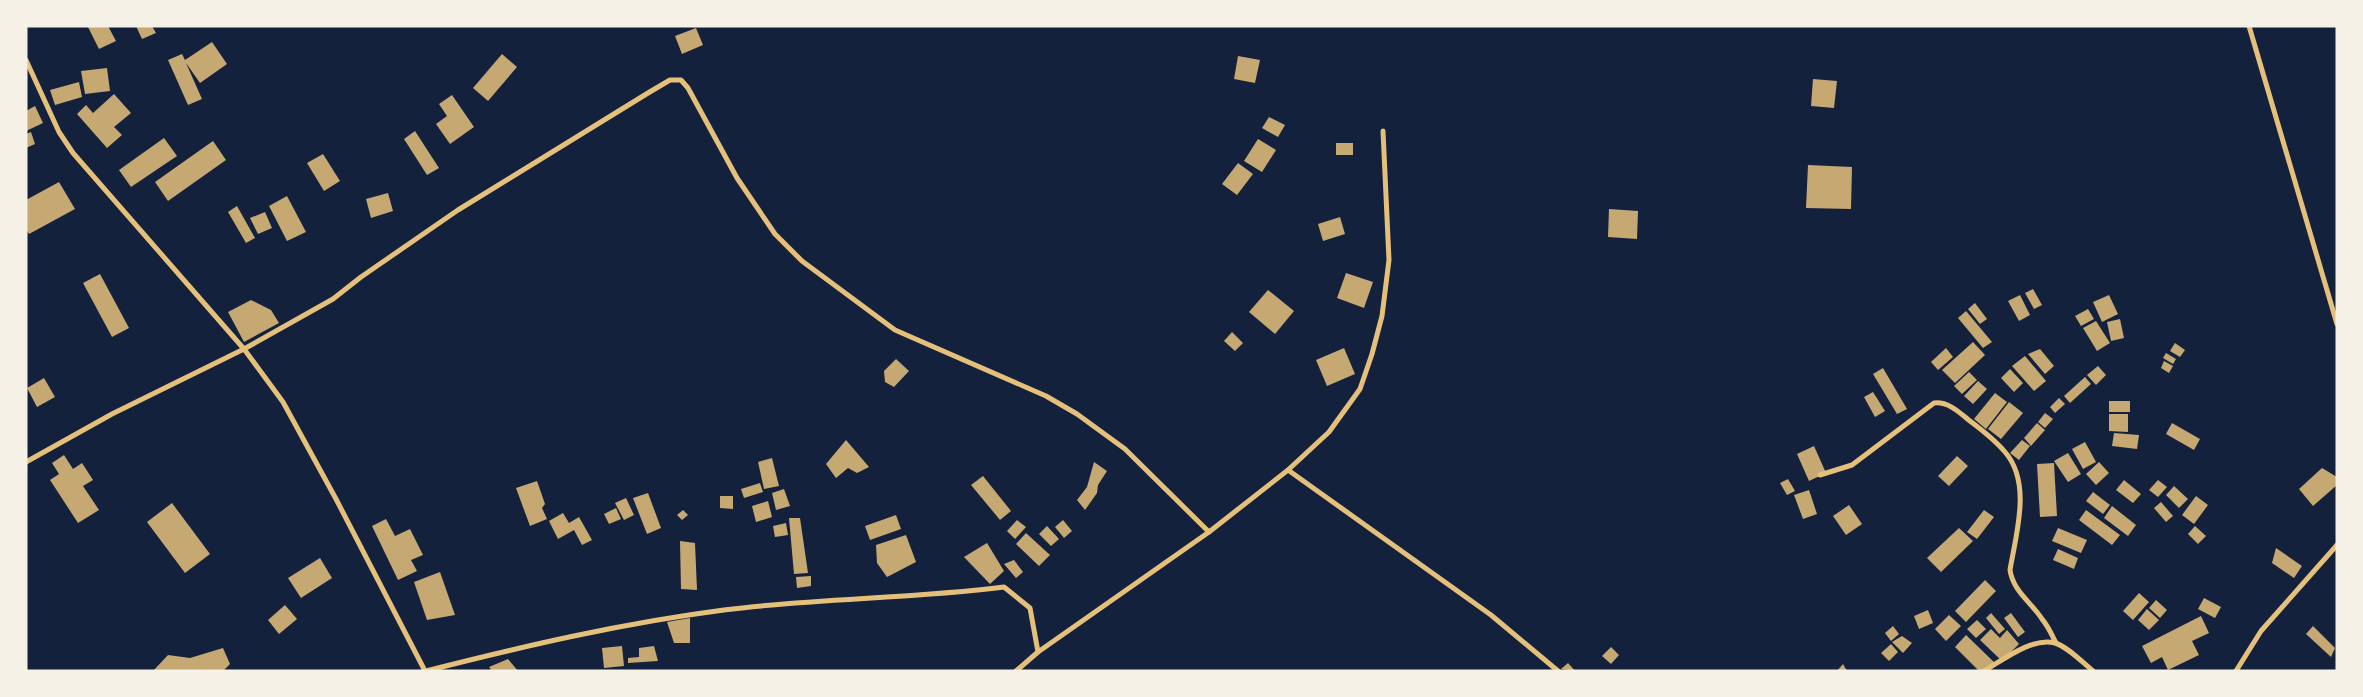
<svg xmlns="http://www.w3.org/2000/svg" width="2363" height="697" viewBox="0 0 2363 697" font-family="Mulish,sans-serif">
	<rect width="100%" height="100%" fill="#14213d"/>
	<g fill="#c6a872">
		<path d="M90,26H108L116,41L99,49L88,27Z"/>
		<path d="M136,26H152L156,33L142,39Z"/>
		<path d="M696,28L703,45L682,54L675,36Z"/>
		<path d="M212,42L227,64L200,83L186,63L202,99L188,105L168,60L182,54L185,60Z"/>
		<path d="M502,54L517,67L488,101L473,88Z"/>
		<path d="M1238,56L1260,60L1255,83L1234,79Z"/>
		<path d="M107,68L110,91L85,94L81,71Z"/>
		<path d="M1813,79L1837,81L1834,108L1811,106Z"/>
		<path d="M79,82L82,97L55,105L50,90Z"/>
		<path d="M114,94L131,113L114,127L122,135L107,148L77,114L86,105L93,113Z"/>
		<path d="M452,95L474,127L450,144L436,124L447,116L439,104Z"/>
		<path d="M35,106L43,123L26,131V111Z"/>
		<path d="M1269,117L1285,125L1278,137L1262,128Z"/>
		<path d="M415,131L439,168L427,175L404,139Z"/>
		<path d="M31,132L35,144L26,148V134Z"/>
		<path d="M164,138L177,156L131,187L119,170Z"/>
		<path d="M1258,139L1276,150L1262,172L1244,161Z"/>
		<path d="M213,141L226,160L168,201L155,182Z"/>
		<rect x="1336" y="143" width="17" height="12"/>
		<path d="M323,154L340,181L324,191L307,163Z"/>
		<path d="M1238,163L1253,174L1237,195L1222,184Z"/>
		<path d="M1808,165L1852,167L1851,209L1806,208Z"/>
		<path d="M59,182L75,209L29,234L26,229V200Z"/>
		<path d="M388,193L393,211L371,218L366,199Z"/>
		<path d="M287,196L306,232L287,241L269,206Z"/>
		<path d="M237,206L255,238L246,243L228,212Z"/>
		<path d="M1609,209L1638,211L1637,239L1608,237Z"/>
		<path d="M265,212L272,228L258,234L250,218Z"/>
		<path d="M1340,217L1345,234L1323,241L1318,224Z"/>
		<path d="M1346,273L1373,282L1364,308L1337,298Z"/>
		<path d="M100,274L129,328L112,337L83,283Z"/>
		<path d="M2033,289L2042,305L2034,309L2025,293Z"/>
		<path d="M1268,290L1294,311L1275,334L1249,312Z"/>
		<path d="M2020,295L2030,315L2019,321L2008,301Z"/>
		<path d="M2109,295L2118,314L2102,322L2093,302Z"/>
		<path d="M251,300L271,310L279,323L244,342L228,312Z"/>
		<path d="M1975,303L1987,319L1980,324L1968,309Z"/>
		<path d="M2088,309L2094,319L2081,326L2075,316Z"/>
		<path d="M1966,311L1992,342L1983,348L1958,318Z"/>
		<path d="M2120,319L2124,338L2111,341L2107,322Z"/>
		<path d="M2096,321L2110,343L2097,351L2083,328Z"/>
		<path d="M1232,332L1243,343L1235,351L1224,341Z"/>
		<path d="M1973,342L1985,355L1955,383L1942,370Z"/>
		<path d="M2175,343L2185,350L2180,357L2170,351Z"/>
		<path d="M1344,348L1355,374L1327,386L1316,360Z"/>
		<path d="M1946,348L1953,357L1938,370L1931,362Z"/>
		<path d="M2040,349L2054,366L2045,374L2028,354Z"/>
		<path d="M2166,353L2176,359L2173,364L2163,358Z"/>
		<path d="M2025,356L2046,381L2034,391L2012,366Z"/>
		<path d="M896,359L909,371L894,387L885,382L884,371Z"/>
		<path d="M2164,361L2173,366L2169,373L2161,368Z"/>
		<path d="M2098,366L2106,375L2096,385L2087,375Z"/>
		<path d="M1883,368L1907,409L1897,414L1873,374Z"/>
		<path d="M2010,369L2023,383L2014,392L2001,378Z"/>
		<path d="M1969,372L1977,380L1962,394L1954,386Z"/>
		<path d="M2085,377L2091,384L2070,403L2064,396Z"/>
		<path d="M44,378L55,397L37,407L27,388Z"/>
		<path d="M1978,381L1987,389L1973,404L1964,396Z"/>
		<path d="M1873,392L1885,411L1875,417L1864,397Z"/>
		<path d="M1995,393L2007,402L1986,429L1974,419Z"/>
		<path d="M2059,398L2065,404L2055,413L2050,407Z"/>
		<rect x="2109" y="401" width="21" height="11"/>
		<path d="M2009,402L2023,413L2001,439L1988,429Z"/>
		<path d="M2045,413L2053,419L2045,428L2038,422Z"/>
		<path d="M2109,414H2128V432L2109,431Z"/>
		<path d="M2037,423L2045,430L2031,446L2024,438Z"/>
		<path d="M2172,423L2200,439L2194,450L2166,434Z"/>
		<path d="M2114,433L2139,435L2137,449L2112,446Z"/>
		<path d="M846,440L869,467L857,473L848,468L836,478L826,464Z"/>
		<path d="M2022,440L2030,446L2019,460L2010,453Z"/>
		<path d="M2085,442L2096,462L2083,469L2072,449Z"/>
		<path d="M1814,446L1826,473L1809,481L1797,454Z"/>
		<path d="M2068,453L2081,474L2068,482L2054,461Z"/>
		<path d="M64,455L73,469L82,463L93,480L83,486L99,510L78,523L50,480L59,474L52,463Z"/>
		<path d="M1957,456L1968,466L1949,486L1938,476Z"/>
		<path d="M772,458L779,486L764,489L758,462Z"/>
		<path d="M1094,462L1107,471L1098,485L1097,493L1085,510L1077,500L1087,487Z"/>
		<path d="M2099,462L2109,473L2096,485L2086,474Z"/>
		<path d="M2054,463L2057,516L2040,517L2037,464Z"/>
		<path d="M2322,468L2337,477V485L2313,506L2299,489Z"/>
		<path d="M983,476L1011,511L1000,520L971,485Z"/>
		<path d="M1788,479L1795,491L1787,495L1780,483Z"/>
		<path d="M2124,480L2141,494L2133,503L2116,490Z"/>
		<path d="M2158,480L2167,487L2158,497L2149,490Z"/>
		<path d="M537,481L545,504L542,508L547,519L530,526L516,488Z"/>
		<path d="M760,483L763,492L744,498L741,489Z"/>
		<path d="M2174,486L2188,499L2179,508L2166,495Z"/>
		<path d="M784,489L790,506L776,510L772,493Z"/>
		<path d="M1809,490L1817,514L1803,519L1794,495Z"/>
		<path d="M2093,492L2110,505L2103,514L2086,501Z"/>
		<path d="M648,493L661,528L647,534L633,498Z"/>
		<path d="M720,496H733V509L720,508Z"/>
		<path d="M2196,496L2208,505L2194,524L2182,515Z"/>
		<path d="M626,498L634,515L624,520L615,503Z"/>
		<path d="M768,501L772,517L756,522L752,506Z"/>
		<path d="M2161,502L2173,516L2166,522L2154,508Z"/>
		<path d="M172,503L210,554L185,573L147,522Z"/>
		<path d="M1849,505L1862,524L1846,535L1833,516Z"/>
		<path d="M2112,506L2136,525L2128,536L2104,518Z"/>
		<path d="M616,508L621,519L609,524L604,514Z"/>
		<path d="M683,510L688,515L682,520L677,515Z"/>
		<path d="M1984,510L1994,517L1977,539L1967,532Z"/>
		<path d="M2086,510L2120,535L2112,545L2079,520Z"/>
		<path d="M563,513L569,523L579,517L592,540L582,545L574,530L558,539L549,521Z"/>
		<path d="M896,515L901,529L870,540L865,526Z"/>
		<path d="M789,518H800L808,573L794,574Z"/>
		<path d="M386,519L395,536L410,529L423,555L411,560L417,571L398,580L372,526Z"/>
		<path d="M1017,520L1026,527L1015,539L1007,531Z"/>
		<path d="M1063,520L1072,531L1064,538L1055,527Z"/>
		<path d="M786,523L788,535L775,537L773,526Z"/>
		<path d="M1047,526L1059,539L1051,546L1039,534Z"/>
		<path d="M2195,526L2206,536L2198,544L2188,534Z"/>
		<path d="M1959,528L1973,541L1941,572L1927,558Z"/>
		<path d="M2058,528L2087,540L2081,553L2052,541Z"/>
		<path d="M1026,533L1050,555L1039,566L1016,544Z"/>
		<path d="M906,535L916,562L887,577L877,563L876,545Z"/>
		<path d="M680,541L695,543L697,590L681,589Z"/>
		<path d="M987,543L1004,571L990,584L964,557Z"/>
		<path d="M2276,548L2302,566L2294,578L2272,563Z"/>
		<path d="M2058,549L2078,558L2074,569L2053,560Z"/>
		<path d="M320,558L332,578L301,598L288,578Z"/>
		<path d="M1014,560L1023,572L1016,578L1004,564Z"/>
		<path d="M440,572L455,615L427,620L414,582Z"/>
		<path d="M811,576V586L797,588L796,577Z"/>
		<path d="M1985,580L1996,591L1966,622L1955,611Z"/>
		<path d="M2139,593L2149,602L2133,620L2123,611Z"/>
		<path d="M2204,598L2221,607L2215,618L2198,609Z"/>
		<path d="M2156,600L2167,610L2160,618L2149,608Z"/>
		<path d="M285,605L297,619L279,634L268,620Z"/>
		<path d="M2147,609L2159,620L2149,630L2138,620Z"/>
		<path d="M1928,610L1933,623L1919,629L1914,616Z"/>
		<path d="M1991,613L2005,629L1999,634L1986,618Z"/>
		<path d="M2011,613L2025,632L2018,637L2004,618Z"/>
		<path d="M1949,615L1961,626L1946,641L1935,629Z"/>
		<path d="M2201,616L2209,633L2192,641L2199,655L2168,670L2162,657L2151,663L2142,646Z"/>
		<path d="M690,618V643H674L667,622Z"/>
		<path d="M1977,620L1986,629L1976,638L1967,629Z"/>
		<path d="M1893,626L1899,634L1891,641L1885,633Z"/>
		<path d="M2313,626L2335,648L2331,657L2306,634Z"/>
		<path d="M1991,629L2000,638L2007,630L2019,644L2002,661L1980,640Z"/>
		<path d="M1966,635L1995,663L1988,671H1979L1955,647Z"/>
		<path d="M1902,636L1912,643L1903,653L1892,642Z"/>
		<path d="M1891,644L1898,652L1889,661L1881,653Z"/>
		<path d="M622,646L624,666L604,668L602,648Z"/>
		<path d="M654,646L658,661L628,663V658L639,657V648Z"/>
		<path d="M1611,647L1619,655L1611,664L1602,656Z"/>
		<path d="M223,648L230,664L223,671H153L168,655L190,658Z"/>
		<path d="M508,659L518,671H492L489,667Z"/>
		<path d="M1568,663L1575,671L1561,669Z"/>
		<path d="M1843,664L1847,671H1837Z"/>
	</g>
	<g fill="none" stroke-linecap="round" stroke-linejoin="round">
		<g stroke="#e5c07b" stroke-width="5">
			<path d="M2249,26L2337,324"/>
			<path d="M26,60L59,132L73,153L244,349L283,402L336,499L425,671"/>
			<path d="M26,462L112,414L244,349L333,299L361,277L458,210L648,93L670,80H681L688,88L737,178L775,234L802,261L895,330L1046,396L1077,414L1125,449L1209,532"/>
			<path d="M1288,470L1329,432L1360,389L1372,354L1382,316L1389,260L1383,131"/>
			<path d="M1820,475L1852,465L1934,403C1948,401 1960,413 1970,421C1982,430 1995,440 2005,452C2032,483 2016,534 2010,570C2013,591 2031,602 2042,619C2048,626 2052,635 2056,643"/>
			<path d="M426,671C524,646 623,623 724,610C816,598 911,599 1004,587L1030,608L1038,652L1209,532L1288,470L1491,615L1558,671"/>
			<path d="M1016,671L1038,652"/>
			<path d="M1984,671C2003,660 2032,637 2055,643C2068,647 2082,662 2093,671"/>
			<path d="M2236,671L2261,631L2337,545"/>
		</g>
	</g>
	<rect width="2363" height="697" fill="none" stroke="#f6f1e7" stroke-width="55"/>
</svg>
